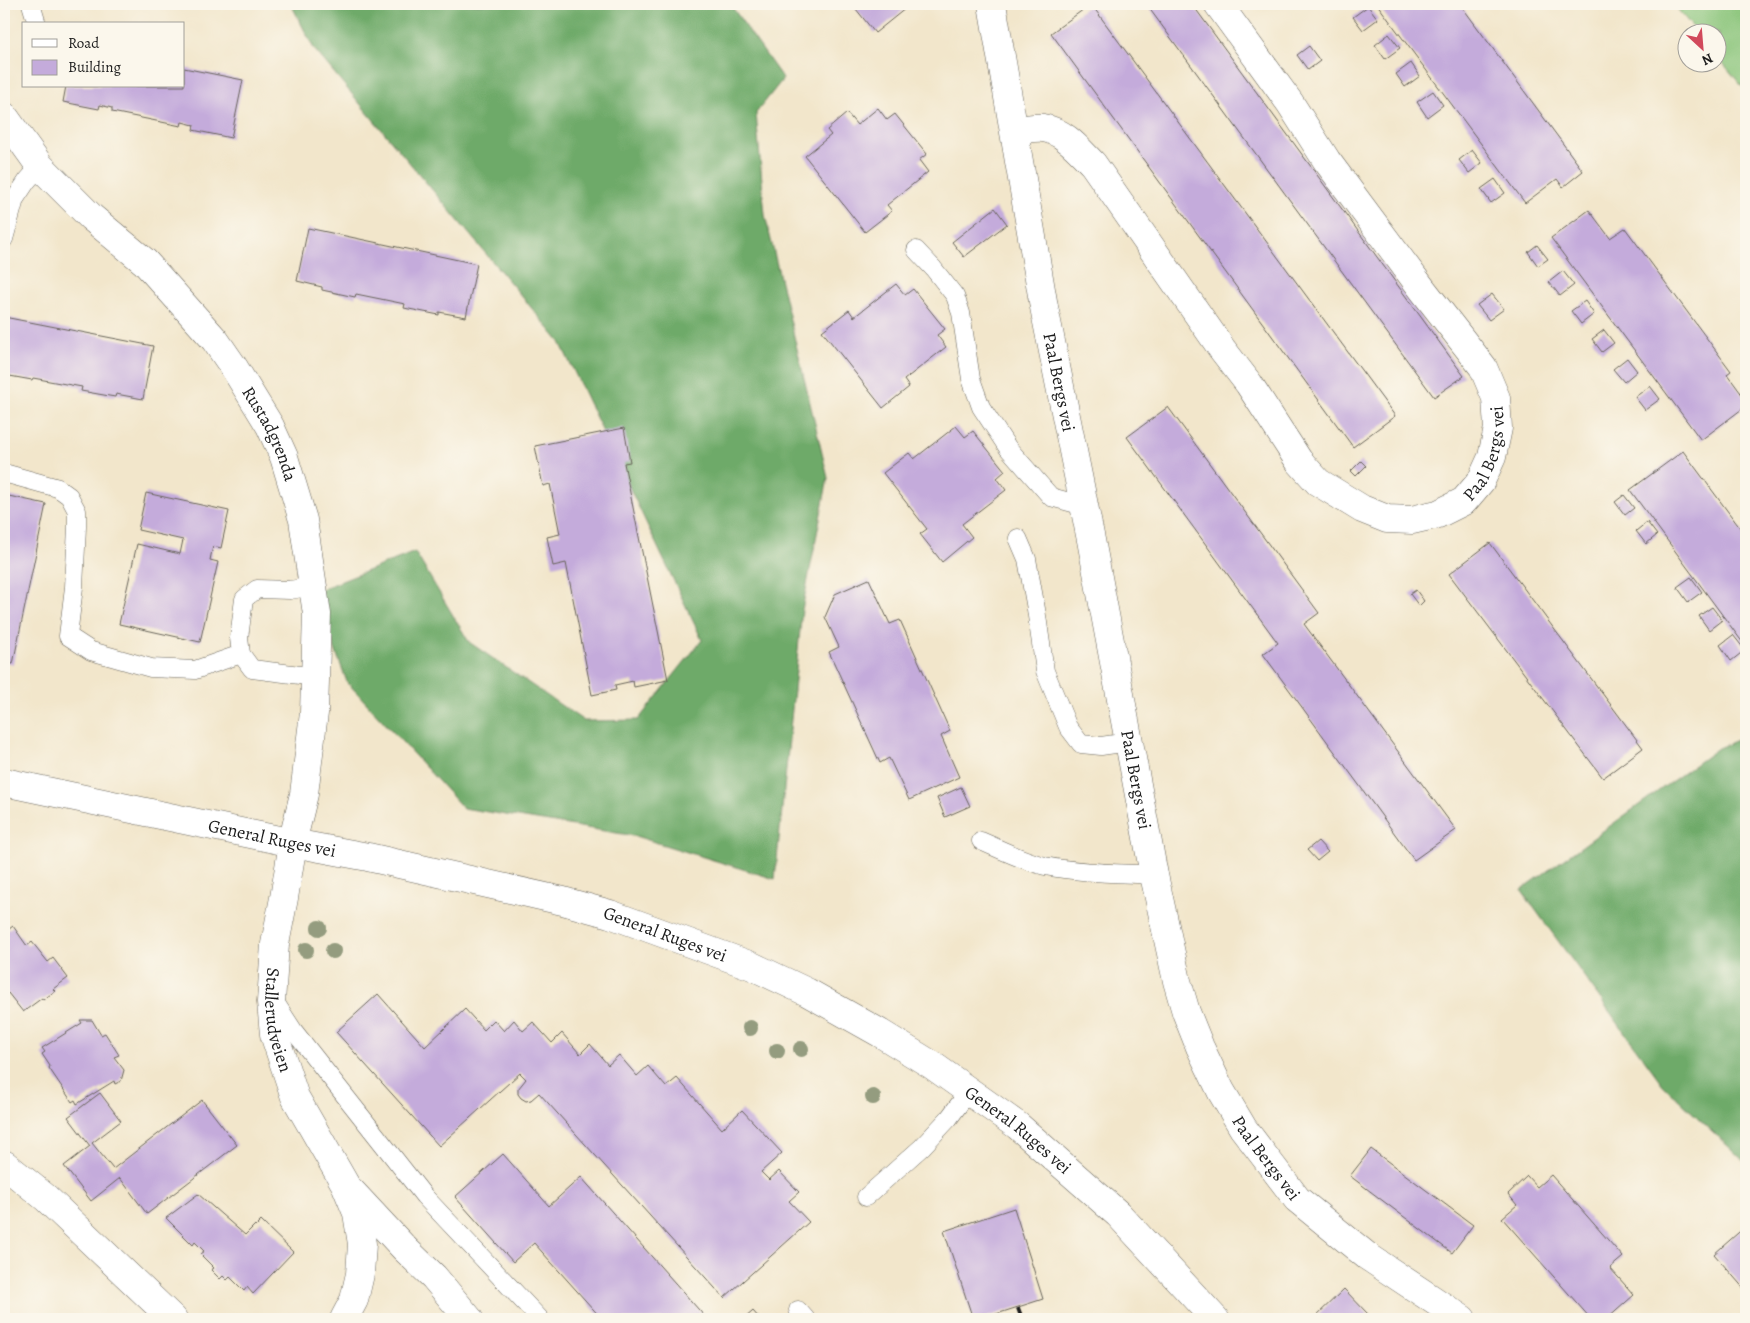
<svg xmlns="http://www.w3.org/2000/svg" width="1750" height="1323" viewBox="0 0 1750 1323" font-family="Alegreya,serif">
	<rect width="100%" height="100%" fill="#fbf7ec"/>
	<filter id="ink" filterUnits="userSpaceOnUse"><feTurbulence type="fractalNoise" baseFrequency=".02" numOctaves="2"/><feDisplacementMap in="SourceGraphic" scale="10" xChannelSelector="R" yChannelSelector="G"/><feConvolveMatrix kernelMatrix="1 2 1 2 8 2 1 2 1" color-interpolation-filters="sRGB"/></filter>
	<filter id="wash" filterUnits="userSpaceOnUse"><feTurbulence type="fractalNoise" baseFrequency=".0096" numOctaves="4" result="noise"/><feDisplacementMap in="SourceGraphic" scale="20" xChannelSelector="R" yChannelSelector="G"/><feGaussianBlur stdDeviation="1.12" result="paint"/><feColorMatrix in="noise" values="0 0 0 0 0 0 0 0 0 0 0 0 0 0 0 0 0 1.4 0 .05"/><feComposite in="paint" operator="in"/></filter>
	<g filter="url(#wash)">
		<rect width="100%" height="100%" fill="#f2e6cb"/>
		<path fill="#89c479" stroke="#52704a" d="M1673,4H1746V91L1718,57V32H1697Z"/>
		<g fill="#6eaa69" stroke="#456342">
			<path d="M291,4H730L783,79L756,113L765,215L828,478L802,610L775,879L635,836L463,808L347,682L314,592L415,552L469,642L584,721L638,720L702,640L560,342L314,49Z"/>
			<path d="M1746,736V1163L1663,1085L1521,890L1718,748Z"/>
		</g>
		<g id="blocks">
			<g fill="#c4abdb">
				<path d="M852,4H911L875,33Z"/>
				<path d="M1091,4L1395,416L1353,447L1051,33Z"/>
				<path d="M1146,4H1192L1464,376L1434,397Z"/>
				<path d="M1377,4H1460L1583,171L1563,187L1557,179L1525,203Z"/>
				<path d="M1368,6L1378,19L1363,30L1353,17Z"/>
				<path d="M1389,34L1400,48L1385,59L1375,45Z"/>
				<path d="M1309,46L1320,61L1308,70L1297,55Z"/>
				<path d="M1411,63L1420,76L1405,87L1396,74Z"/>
				<path d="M184,68L243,80L231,138L193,130L194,125L182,122L181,126L112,112V108L100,105L99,109L63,102L66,86H184Z"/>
				<path d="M1433,91L1443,105L1427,117L1417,102Z"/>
				<path d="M878,108L887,120L895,114L927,154L919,160L928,172L887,205L892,211L865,232L805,156L831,135L827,130L847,113L857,125Z"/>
				<path d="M1472,150L1482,163L1469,173L1459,160Z"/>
				<path d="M1495,179L1505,193L1491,203L1481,189Z"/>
				<path d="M995,208L1007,224L964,257L952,242Z"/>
				<path d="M1589,210L1610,238L1625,228L1731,371L1727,374L1746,400V406L1701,440L1551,238Z"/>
				<path d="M308,228L477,264L466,317L439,312V315L404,308L405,304L356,294L355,297L322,290V287L297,281Z"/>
				<path d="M1537,245L1548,259L1538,266L1528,252Z"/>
				<path d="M1563,271L1574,285L1560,296L1549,282Z"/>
				<path d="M896,284L905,295L913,289L945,329L937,335L946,347L904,380L909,387L883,408L822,331L849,310L854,317Z"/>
				<path d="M1492,294L1504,309L1489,320L1477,305Z"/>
				<path d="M1585,301L1594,314L1581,324L1571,311Z"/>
				<path d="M4,317L153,346L143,399L116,394L115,397L81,391L82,387L33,378L32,380L4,375Z"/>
				<path d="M1604,330L1614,343L1602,352L1592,339Z"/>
				<path d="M1627,358L1637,371L1624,382L1613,369Z"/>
				<path d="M1650,386L1660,399L1645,410L1635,397Z"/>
				<path d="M1168,407L1319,613L1304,624L1456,830L1414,860L1263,654L1278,643L1127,437Z"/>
				<path d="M956,426L965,437L973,431L1005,471L997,478L1006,490L962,524L972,537L942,562L920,534L927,529L883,473L909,453L914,459Z"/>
				<path d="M624,428L630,462L624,463L668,680L634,687L633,681L615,685L616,690L592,695L566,563L553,566L547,537L560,534L550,484L543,486L535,446Z"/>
				<path d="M1683,451L1746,536V647L1630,490Z"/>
				<path d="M1361,461L1366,466L1356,476L1351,471Z"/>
				<path d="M146,493L229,511L221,548L213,546L210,560L218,562L200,642L119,624L137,544L180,554L183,540L138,530Z"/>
				<path d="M4,495L46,504L13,664L4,662Z"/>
				<path d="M1624,495L1634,508L1625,515L1615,502Z"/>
				<path d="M1647,522L1657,535L1646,544L1636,531Z"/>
				<path d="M1490,543L1643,748L1603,778L1449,574Z"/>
				<path d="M1691,577L1702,592L1688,602L1677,587Z"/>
				<path d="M869,579L890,624L900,620L950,731L941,736L959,777L909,800L889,758L880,763L829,652L839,647L825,617L835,594Z"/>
				<path d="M1416,590L1424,601L1419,606L1410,594Z"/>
				<path d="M1712,607L1722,620L1709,630L1699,616Z"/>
				<path d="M1733,635L1745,650L1731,661L1720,645Z"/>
				<path d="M961,787L970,806L945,817L937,798Z"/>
				<path d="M1318,841L1328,852L1317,861L1307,850Z"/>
				<path d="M13,926L27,946L32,942L48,962L53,958L68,978L53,989L55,991L43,1000L42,998L23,1012L8,993L4,996V933Z"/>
				<path d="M378,994L425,1047L465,1009L484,1030L494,1020L504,1031L514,1020L523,1031L533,1022L552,1043L562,1033L580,1054L590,1044L608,1065L619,1055L637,1076L648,1066L666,1087L677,1078L722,1129L742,1110L782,1153L761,1172L769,1180L779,1171L799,1192L789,1201L809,1222L724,1298L539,1093L531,1100L526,1101L521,1098L518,1094V1089L526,1079L520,1073L439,1146L336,1032Z"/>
				<path d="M80,1020H92L101,1035L105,1033L119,1055L114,1057L124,1070L121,1081L115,1084L114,1081L77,1104L75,1100L72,1102L49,1068L50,1066L42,1054L45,1052L42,1048L82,1023Z"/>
				<path d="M100,1093L121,1121L92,1143L113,1169L202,1100L237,1145L147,1214L120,1178L91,1201L64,1166L90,1146L68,1117Z"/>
				<path d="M1371,1149L1473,1225L1452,1253L1350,1176Z"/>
				<path d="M503,1154L549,1206L581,1177L707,1319H602L534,1243L513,1262L455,1197Z"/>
				<path d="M1551,1175L1623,1257L1610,1268L1634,1295L1607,1319H1591L1502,1218L1517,1205L1508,1194L1527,1176L1537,1187Z"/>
				<path d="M198,1194L245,1235L255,1225L256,1226L261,1221L293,1252L253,1294L247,1287L244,1291L230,1277L227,1280L223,1276L220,1279L211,1270L214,1268L200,1254L204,1251L195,1242L193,1245L166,1218Z"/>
				<path d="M1014,1208L1043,1299L981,1319H973L944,1231Z"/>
				<path d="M1746,1226V1291L1714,1254Z"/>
				<path d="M1344,1289L1368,1314L1362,1319H1313Z"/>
				<path d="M753,1311L760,1319H744Z"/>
			</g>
		</g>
	</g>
	<g filter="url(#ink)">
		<use href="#blocks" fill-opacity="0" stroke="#676359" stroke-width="1"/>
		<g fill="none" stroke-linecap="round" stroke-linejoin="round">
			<defs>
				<g id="service">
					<path d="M31,4L37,24"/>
					<path d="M4,239L15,199L27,181L40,166"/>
					<path d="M916,250L933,268L955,296L961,313L971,379L981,407L1008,448L1051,497L1084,506"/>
					<path d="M4,473L58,488L69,496L77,511V527L74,587L68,636L91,651L151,668L195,670L241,654"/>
					<path d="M1018,538L1027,559L1036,609L1045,671L1068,727L1081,744L1101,746L1129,742"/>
					<path d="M314,586L290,590L257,589L244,599L239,638L241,654L252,669L316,677"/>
					<path d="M981,841C1002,850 1023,861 1045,866C1080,873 1118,873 1154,875"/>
					<path d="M273,999L293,1030L424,1196L540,1319"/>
					<path d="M866,1197L922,1147L949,1118L969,1091"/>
					<path d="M798,1310L806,1319"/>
				</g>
				<g id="minor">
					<path id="s1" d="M992,4L1044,307L1091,540L1154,875L1177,981L1186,1012L1200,1047L1221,1091L1243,1128L1297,1199L1367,1256L1462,1319"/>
					<path id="s2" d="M4,116L40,166L91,217L145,262L215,340L235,369L270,426L284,457L303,520L317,614L314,713L304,794L295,831L284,898L275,944L271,1002L274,1034L295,1097L345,1184L357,1213L362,1244L360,1274L354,1300L344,1319"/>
					<path id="s3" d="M1015,130C1023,130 1034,127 1043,128C1064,131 1079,150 1093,164L1222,349L1249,384L1299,461L1318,482L1362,509L1387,519L1412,520L1438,514L1464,501L1481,481L1492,457L1498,428L1496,398L1483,367L1423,290L1327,161L1290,103L1218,4"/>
					<path d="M4,1164L46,1198L173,1319"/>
					<path d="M351,1191L405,1249L434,1277L469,1319"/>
				</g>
				<g id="secondary">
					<path id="s4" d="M4,782L293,843L368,857L563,901L610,914L752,966L807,992L880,1033L932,1065L1018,1126L1118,1214L1215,1319"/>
				</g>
			</defs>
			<use href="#service" stroke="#676359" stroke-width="19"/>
			<use href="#minor" stroke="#676359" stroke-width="29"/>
			<use href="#secondary" stroke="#676359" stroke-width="29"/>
			<use href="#service" stroke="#fff" stroke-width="18"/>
			<use href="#minor" stroke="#fff" stroke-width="28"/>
			<use href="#secondary" stroke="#fff" stroke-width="28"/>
			<g stroke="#1c1c1c" stroke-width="4" stroke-dasharray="8 4" stroke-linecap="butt">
				<path d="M1018,1308L1022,1319"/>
				<path d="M998,1314L1000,1319"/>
			</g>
		</g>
		<g fill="#949c7f">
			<circle cx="319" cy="928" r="8"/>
			<circle cx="306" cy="950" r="8"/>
			<circle cx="333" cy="951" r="8"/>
			<circle cx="750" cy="1028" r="8"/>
			<circle cx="801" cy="1049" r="8"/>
			<circle cx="777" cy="1051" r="8"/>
			<circle cx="873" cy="1097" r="8"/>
		</g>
	</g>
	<g text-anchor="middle" stroke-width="4" stroke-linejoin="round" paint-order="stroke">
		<g font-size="18" fill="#1c1c1c" stroke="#fbf7ec">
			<text dy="6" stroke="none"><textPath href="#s1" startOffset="384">Paal Bergs vei</textPath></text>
			<text dy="6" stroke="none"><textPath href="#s2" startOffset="418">Rustadgrenda</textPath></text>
			<text dy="6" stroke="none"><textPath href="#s3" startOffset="694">Paal Bergs vei</textPath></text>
			<text dy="6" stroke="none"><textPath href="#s1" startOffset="789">Paal Bergs vei</textPath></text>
			<text dy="6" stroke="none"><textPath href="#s4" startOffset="274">General Ruges vei</textPath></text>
			<text dy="6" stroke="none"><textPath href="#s4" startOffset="679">General Ruges vei</textPath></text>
			<text dy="6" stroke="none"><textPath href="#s2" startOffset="1016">Stallerudveien</textPath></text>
			<text dy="6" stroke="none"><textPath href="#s4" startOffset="1085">General Ruges vei</textPath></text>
			<text dy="6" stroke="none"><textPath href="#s1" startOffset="1194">Paal Bergs vei</textPath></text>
		</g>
	</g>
	<rect width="1750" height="1323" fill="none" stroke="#fbf7ec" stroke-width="20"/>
	<rect x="22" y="22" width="162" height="65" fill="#fbf7ec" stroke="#a29f99"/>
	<rect x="32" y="39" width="25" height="8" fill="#ffffff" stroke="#a29f99"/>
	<text x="68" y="48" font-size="15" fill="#1c1c1c">Road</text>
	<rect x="32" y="60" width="25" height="15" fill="#c4abdb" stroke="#a29f99"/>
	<text x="68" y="72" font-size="15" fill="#1c1c1c">Building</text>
	<g transform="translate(1702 48) rotate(154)"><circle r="24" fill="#fbf7ec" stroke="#a29f99"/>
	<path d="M0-4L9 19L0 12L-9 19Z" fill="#d1495b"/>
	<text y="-8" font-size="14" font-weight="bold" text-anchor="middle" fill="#1c1c1c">N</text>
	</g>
</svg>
